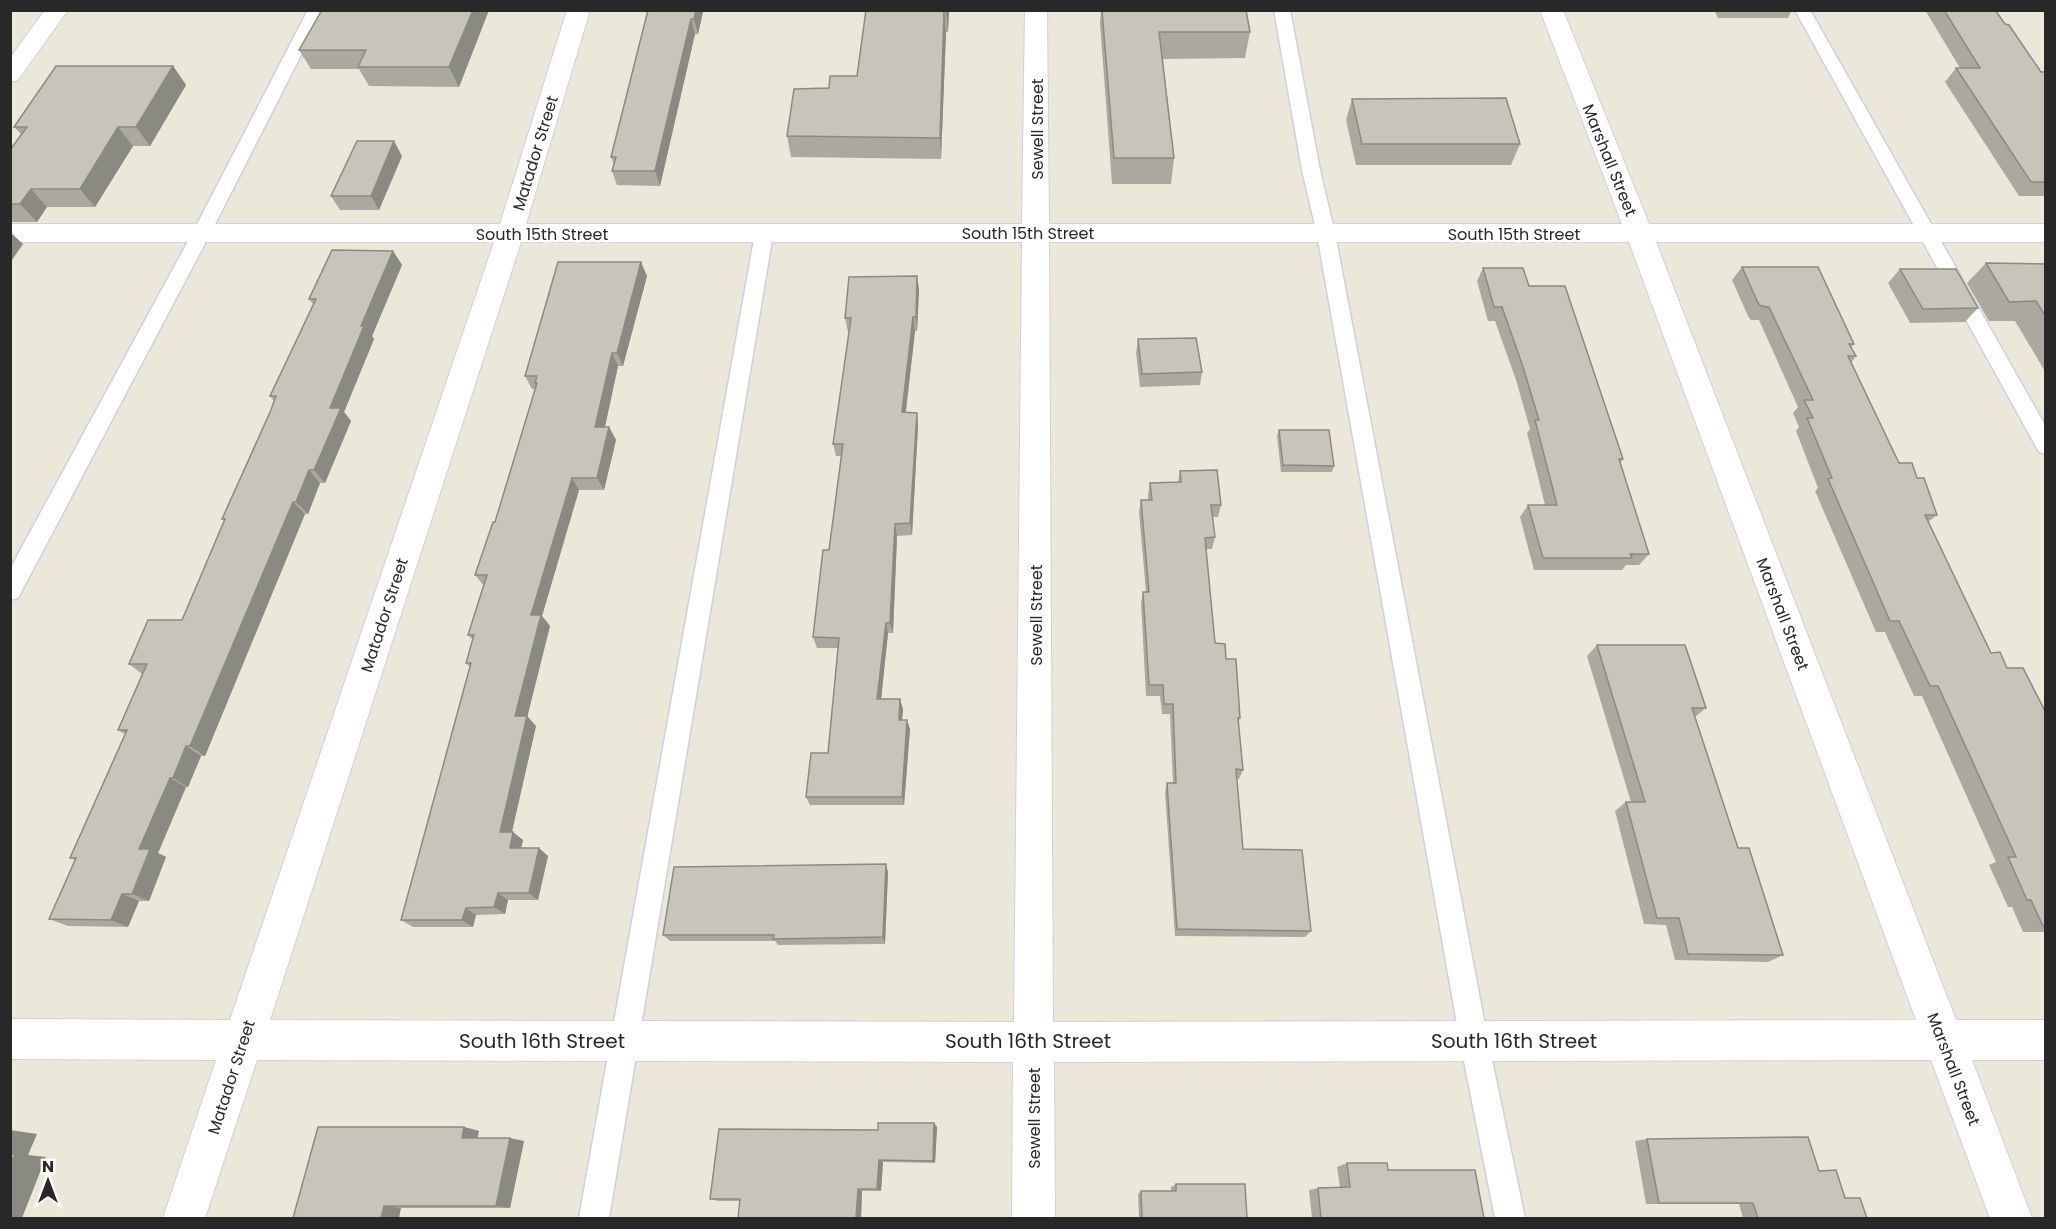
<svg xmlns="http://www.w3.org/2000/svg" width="2056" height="1229" viewBox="0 0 2056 1229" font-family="Poppins,sans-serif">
	<rect width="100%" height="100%" fill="#ece8d9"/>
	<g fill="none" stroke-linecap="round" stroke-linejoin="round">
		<defs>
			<g id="lane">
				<path d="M308,10H324L210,234L18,598L10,600V569L192,234Z"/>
				<path d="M1274,10H1290L1320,170L1335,234L1488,1041L1525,1218H1495L1460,1041L1317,234L1302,170Z"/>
				<path d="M1795,10H1810L2046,427V454L2039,452Z"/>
				<path d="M764,228L770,230L773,234L609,1218H579L755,234L758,230Z"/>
			</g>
			<g id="street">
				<path d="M45,10H68L18,80L10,82V58Z"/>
				<path d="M567,10H590L526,224H1022L1025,10H1047L1049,224H1622L1540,10H1563L1649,224H2046V242H1656L1956,1020H2046V1060H1972L2032,1218H1990L1931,1060L1054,1062L1055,1218H1012L1013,1062L257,1060L205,1218H163L216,1060L10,1059V1019L230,1020L494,242H10V224H500ZM521,242H1022L1014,1022L270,1020ZM1049,242H1629L1916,1020L1053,1022Z"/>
			</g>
		</defs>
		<use href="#lane" stroke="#cfcee2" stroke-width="3"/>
		<use href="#street" stroke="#cfcee2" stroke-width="2"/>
		<use href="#lane" fill="#fff" fill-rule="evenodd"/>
		<use href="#street" fill="#fff" fill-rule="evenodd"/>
	</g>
	<g fill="#aba99f">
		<path d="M489,10L459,87L369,86L359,69H311L299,50Z"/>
		<path d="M648,10H707L706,12H703L698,34H695L660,186L617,185L612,171L614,164L611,157Z"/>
		<path d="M866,10H949L948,32H946L941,159L791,157L787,136L829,88L857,76Z"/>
		<path d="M1101,10H1246L1250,32L1245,58L1163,59L1174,158L1171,184H1112L1100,23Z"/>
		<path d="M1714,10H1792L1788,18H1718Z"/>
		<path d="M1925,10H1995L2041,72H2046V196H2019L1945,82L1956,68H1960Z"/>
		<path d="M173,66L186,85L150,146H133L95,207H47L37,222H10V150L21,134L14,127Z"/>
		<path d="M1352,99L1520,144L1511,165H1356L1346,120Z"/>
		<path d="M402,156L379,210H340L331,196Z"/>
		<path d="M393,251L402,265L372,336L374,339L344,412L351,421L325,483H320L308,514H305L205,756H201L188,787H186L158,853L166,857L149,901H139L128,927L68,926L49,919L75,860L70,858L125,734L118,730L142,674L129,664L182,620L224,521L222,519L271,410L274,401L270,396L313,304L309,299Z"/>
		<path d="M1986,263L2046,264V373L2015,321H1989L1967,283Z"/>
		<path d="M1742,267L1854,344L1851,347L1856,356L1851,363L1899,463L1917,478L1937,515L1928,522L1991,653L2007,668L2046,713V932H2023L2012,907H2008L1989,865L1996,862L1922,696H1914L1885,632H1876L1815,491L1818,488L1796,431L1799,427L1793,413L1798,407L1759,320H1751L1748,316L1732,280Z"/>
		<path d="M1483,268L1529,286L1623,459L1620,464L1649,554L1639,565H1626L1622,570H1534L1520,517L1528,505H1545L1527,433L1530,429L1516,380L1495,321H1488L1477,281Z"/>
		<path d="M1900,269L1978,308L1965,322L1910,323L1888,283Z"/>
		<path d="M647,276L623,366H618L605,427H609L616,440L604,490H579L542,616L550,626L527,716L536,726L511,832L523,840L521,848L548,856L538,900H508L505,914L476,915L473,927H413L401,920L470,667L466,663L473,640L468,635L484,586L475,575L495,522L535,389H532L525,376Z"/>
		<path d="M917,276L919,290L917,331H915L906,412L917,413L918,426L912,535L897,536L893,633H888L881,699L903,709L902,720L910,729L904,805H810L806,797L828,753L838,648H817L813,637L829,550L841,456H836L833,444L849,332H848L845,318Z"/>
		<path d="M1138,339L1202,372L1200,385L1140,387L1136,353Z"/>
		<path d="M1279,430L1334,466L1332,472H1281L1277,436Z"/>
		<path d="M1180,471L1221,505L1218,517H1212L1215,537L1212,549H1206L1215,643L1226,659L1240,718L1238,724L1243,770L1239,779H1237L1243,849L1311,931L1305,937L1175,936L1165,792L1167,783H1173L1170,714H1162L1160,696H1146L1141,603L1143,592H1146L1139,512L1141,500H1148V495L1150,483L1178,482Z"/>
		<path d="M1597,645L1706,708L1695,717L1738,848L1783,955L1768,962L1675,960L1666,925L1644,924L1615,811L1626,802H1631L1587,656Z"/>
		<path d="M888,872L885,944L778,945L775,941H670L663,935Z"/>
		<path d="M934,1123L937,1127L935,1163L883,1162L881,1191H862L861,1218H738L740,1201H718L710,1199L878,1130Z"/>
		<path d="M464,1127L479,1131L477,1138L524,1141L510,1208H401L293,1218Z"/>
		<path d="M1647,1139L1819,1171L1867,1218H1743L1739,1204H1646L1635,1141Z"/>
		<path d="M1347,1163L1388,1170L1484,1218H1312L1309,1190L1318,1188L1340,1187L1337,1167Z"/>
		<path d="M1176,1184L1247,1218H1139L1138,1194L1141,1191H1171V1187Z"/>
	</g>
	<g fill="#8b8a82">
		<path d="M473,10H489L459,87L449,67Z"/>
		<path d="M696,10H702L703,12L698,34L694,19Z"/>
		<path d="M946,10H949L948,32Z"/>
		<path d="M944,11L946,32L941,159L940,138Z"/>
		<path d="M691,19L695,34L660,186L655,171Z"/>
		<path d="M173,66L186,85L150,146L136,127Z"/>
		<path d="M118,127L133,146L95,207L80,189Z"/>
		<path d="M394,141L402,156L379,210L371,196Z"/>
		<path d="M31,189L47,207L37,222L20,204Z"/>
		<path d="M10,232L23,244L10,263Z"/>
		<path d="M393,251L402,265L372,336L374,339L344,412L351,421L325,483L314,470L330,408L361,326Z"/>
		<path d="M641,262L647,276L623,366L617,353Z"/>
		<path d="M917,276L919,290L917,331L916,317Z"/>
		<path d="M913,317L915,331L904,425L902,412Z"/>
		<path d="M612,353L618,366L602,440L595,427Z"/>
		<path d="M917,413L918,426L912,535L910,523Z"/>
		<path d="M609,427L616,440L604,490L597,478Z"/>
		<path d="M309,470L320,483L308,514L296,502Z"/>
		<path d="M572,478L579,490L542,616L550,626L525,726L515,716L531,615Z"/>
		<path d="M293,502L305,514L205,756L190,746Z"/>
		<path d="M895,524L897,536L893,633L890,623Z"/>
		<path d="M886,623L888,633L880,709L877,699Z"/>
		<path d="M900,699L903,709L901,729L899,720Z"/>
		<path d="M527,716L536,726L510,841L500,832Z"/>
		<path d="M907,720L910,729L904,805L902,797Z"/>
		<path d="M186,746L201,756L188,787L173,778Z"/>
		<path d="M170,778L186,787L158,853L166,857L149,901L132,894L139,849Z"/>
		<path d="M513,832L523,840L519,856L510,848Z"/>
		<path d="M539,848L548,856L538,900L529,893Z"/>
		<path d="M886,864L888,872L885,944L883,937Z"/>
		<path d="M498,893L508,900L505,914L494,907Z"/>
		<path d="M122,894L139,901L128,927L111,920Z"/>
		<path d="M466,908L476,915L473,927L462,920Z"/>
		<path d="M934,1123L937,1127L935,1163L933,1161Z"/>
		<path d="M464,1127L479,1131L477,1141L462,1138Z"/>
		<path d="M10,1130L37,1134L28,1155L46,1157L22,1218H10Z"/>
		<path d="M510,1138L524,1141L510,1208L496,1206Z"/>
		<path d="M879,1160L883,1162L881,1191L877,1189Z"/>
		<path d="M858,1189L862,1191L861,1218H856Z"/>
		<path d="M384,1206L401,1208L399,1218H381Z"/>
	</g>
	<g fill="#c7c5b9" stroke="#8b8a82" stroke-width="1.5">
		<path d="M322,10H473L449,67H358L366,50H299Z"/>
		<path d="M648,10H696L694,19H691L655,171H612L616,157H611Z"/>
		<path d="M866,10H946L944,11L940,138L787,136L794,89L829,88L830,76H857Z"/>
		<path d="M1102,10H1246L1250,32H1159L1174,158H1114Z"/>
		<path d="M1944,10H1995L2005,24L2009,25L2041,72H2046V182H2031L1956,68H1980Z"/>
		<path d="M56,66H173L136,127H118L80,189H31L20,204H10V150L27,127H14Z"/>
		<path d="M1506,98L1520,144H1362L1352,99Z"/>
		<path d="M357,141H394L371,196H331Z"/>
		<path d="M332,250L393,251L361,326H364L330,408H341L314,470H309L296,502H293L190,746H186L173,778H170L139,849H150L132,894H122L111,920L49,919L76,858H70L127,730H118L147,664H129L148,620H182L225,519H222L271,410L276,396H270L316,299H309Z"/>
		<path d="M558,262H641L617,353H612L595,427H609L597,478H572L531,615H541L515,716H527L500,832H513L510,848H539L529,893H498L494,907L466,908L462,920H401L471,663H466L474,635H468L487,575H475L493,522H495L537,383H535L537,376H525Z"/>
		<path d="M1986,263L2046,264V317L2036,301L2009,302Z"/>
		<path d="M1742,267H1818L1854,344H1849L1856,356H1848L1899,463H1912L1917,478H1924L1937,515H1925L1991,653L2000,652L2007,668H2023L2046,713V926H2043L2031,900H2027L2008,857H2016L1938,686H1930L1899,621H1890L1828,479L1832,478L1807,418H1813L1804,400H1813L1769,307L1761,306L1758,303Z"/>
		<path d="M1483,268H1523L1529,286H1565L1623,459H1619L1649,554H1630L1632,558H1543L1528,505H1557L1535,420H1539L1523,367L1502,307H1494Z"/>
		<path d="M1900,269H1956L1978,308L1923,309Z"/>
		<path d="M917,276L916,317H913L902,412L917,413L910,523L895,524L890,623H886L877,699H900L899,720H907L902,797H806L811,753H828L839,638L813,637L823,550H829L843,444H833L851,318H845L849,277Z"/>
		<path d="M1196,338L1202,372L1142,374L1138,339Z"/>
		<path d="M1279,430H1329L1334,466L1283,465Z"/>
		<path d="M1217,470L1221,505H1211L1215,537L1205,538L1215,643L1225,644L1226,659H1236L1240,718H1238L1243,770L1236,769L1243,849L1302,850L1311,931L1177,929L1167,783H1176L1173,704H1164L1163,685H1149L1143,592H1149L1141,500H1152L1150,483L1181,482L1180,471Z"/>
		<path d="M1597,645H1685L1706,708H1692L1738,848H1749L1783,955L1688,954L1679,918H1657L1626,802H1645Z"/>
		<path d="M886,864L883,937L773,939L774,935H663L674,867Z"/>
		<path d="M878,1123H934L933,1161L879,1160L877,1189H858L856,1218H738L740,1199H710L719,1129L878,1130Z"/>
		<path d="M318,1127H464L462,1138H510L496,1206H384L381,1218H293Z"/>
		<path d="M1808,1137L1819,1171L1836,1170L1845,1198H1860L1867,1218H1758L1753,1203H1659L1647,1139Z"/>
		<path d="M10,1154H15L10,1164Z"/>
		<path d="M1347,1163H1387L1388,1170H1475L1484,1218H1321L1318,1188L1350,1187Z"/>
		<path d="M1176,1184H1245L1247,1218H1142L1141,1191H1176Z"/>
	</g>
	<g text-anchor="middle" stroke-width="5" stroke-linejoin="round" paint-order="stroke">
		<g font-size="16" fill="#282828" stroke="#fff">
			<text transform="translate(1037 129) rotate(-90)" y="6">Sewell Street</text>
			<text transform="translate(535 153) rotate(-73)" y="6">Matador Street</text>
			<text transform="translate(1610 160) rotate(68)" y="6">Marshall Street</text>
			<text x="1028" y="239">South 15th Street</text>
			<text x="542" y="240">South 15th Street</text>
			<text x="1514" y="240">South 15th Street</text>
			<text transform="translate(1783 614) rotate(69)" y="6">Marshall Street</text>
			<text transform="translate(384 615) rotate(-72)" y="6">Matador Street</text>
			<text transform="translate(1036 615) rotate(-90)" y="6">Sewell Street</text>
			<text transform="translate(1954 1069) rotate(69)" y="6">Marshall Street</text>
			<text transform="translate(231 1077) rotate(-72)" y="6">Matador Street</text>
			<text transform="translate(1034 1118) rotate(-90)" y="6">Sewell Street</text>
		</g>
		<g font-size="20" fill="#282828" stroke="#fff">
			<text x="542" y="1048">South 16th Street</text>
			<text x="1028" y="1048">South 16th Street</text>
			<text x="1514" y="1048">South 16th Street</text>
		</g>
	</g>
	<rect width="2056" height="1229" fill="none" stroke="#282828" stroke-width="24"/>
	<g transform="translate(48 1181)" stroke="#ffffff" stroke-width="4.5" paint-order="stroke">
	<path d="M0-4.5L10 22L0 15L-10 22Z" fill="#282828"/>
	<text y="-9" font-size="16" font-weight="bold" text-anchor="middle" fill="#282828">N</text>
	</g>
</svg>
